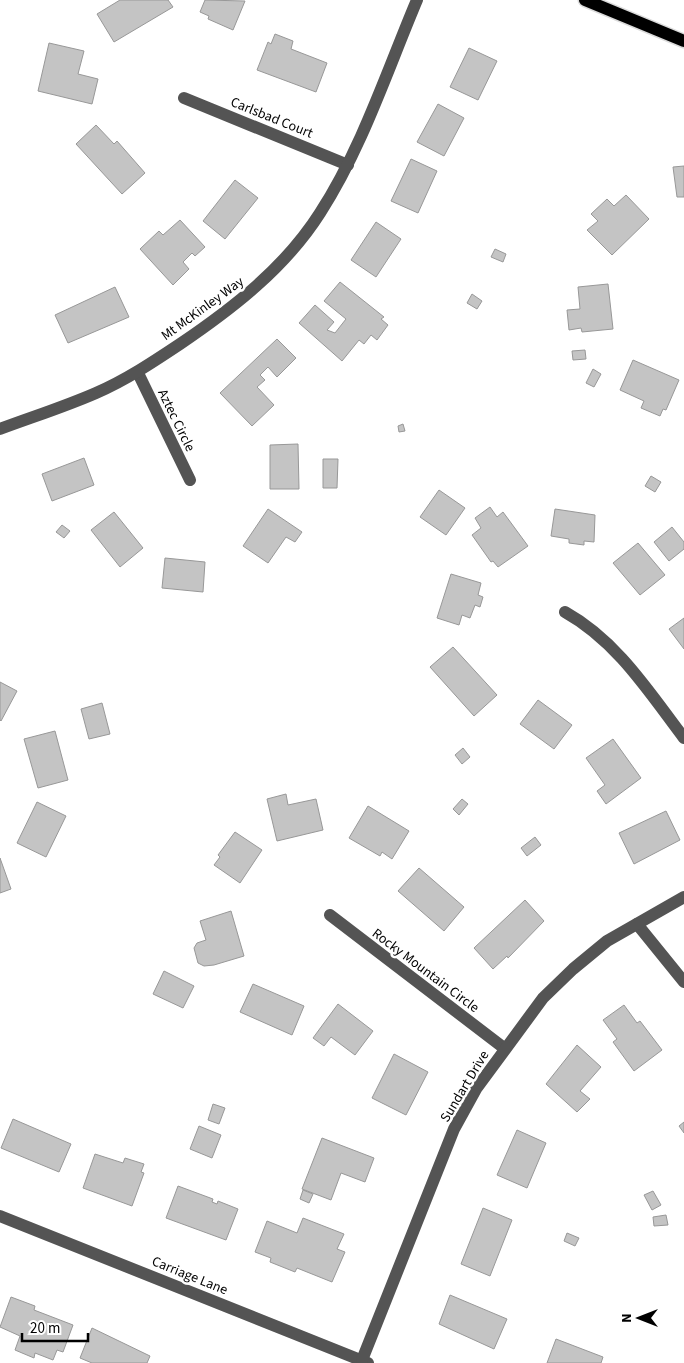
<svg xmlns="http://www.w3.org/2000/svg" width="684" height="1363" viewBox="0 0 684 1363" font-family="'Source Sans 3',sans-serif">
	<rect width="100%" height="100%" fill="#fff"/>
	<g fill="#c4c4c4" stroke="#989898">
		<path d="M120,0H168L173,7L114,42L97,14Z"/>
		<path d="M205,0L245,1L233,30L208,19L209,16L200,12Z"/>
		<path d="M275,34L293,41L291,49L327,63L316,92L257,70L268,42L271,44Z"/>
		<path d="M49,43L84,51L78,74L98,79L92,104L38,91Z"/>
		<path d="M469,48L497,61L478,100L450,87Z"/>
		<path d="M438,104L464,118L444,156L417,142Z"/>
		<path d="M96,125L114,144L117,141L145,173L122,194L76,144Z"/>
		<path d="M411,159L437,171L418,213L391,201Z"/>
		<path d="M684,166V197H677L673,167Z"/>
		<path d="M235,180L258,198L225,239L203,221Z"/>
		<path d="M626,195L649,219L612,255L587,230L598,221L591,214L607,199L614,206Z"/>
		<path d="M180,220L205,247L195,256L192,253L183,262L189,269L173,285L140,249L159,231L163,235Z"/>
		<path d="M376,222L401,239L376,277L351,260Z"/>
		<path d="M495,249L506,254L503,262L491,257Z"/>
		<path d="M340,282L384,317L381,319L388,325L377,340L371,335L364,344L359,340L342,361L299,323L315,305L334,322L327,330L335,333L346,319L324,301Z"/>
		<path d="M608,284L613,329L582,332L581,328L569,330L567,310L580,309L578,287Z"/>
		<path d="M115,287L129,317L68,343L55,315Z"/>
		<path d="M472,294L482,301L477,309L467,303Z"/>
		<path d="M277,339L296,358L277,377L268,367L260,375L265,380L257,387L274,405L252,426L220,393Z"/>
		<path d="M585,350L586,359L573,360L572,351Z"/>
		<path d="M633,360L679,380L666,410L663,409L660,416L641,408L644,401L620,390Z"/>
		<path d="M593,369L601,374L594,387L586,383Z"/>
		<path d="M403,424L405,431L399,432L398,426Z"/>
		<path d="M298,444L299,489H270V445Z"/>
		<path d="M84,458L94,485L52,501L42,474Z"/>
		<path d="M323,459H338L337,488H323Z"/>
		<path d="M651,476L661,482L655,492L645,486Z"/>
		<path d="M439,490L465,508L446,535L420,517Z"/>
		<path d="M490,507L497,517L503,512L528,546L498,567L493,561L491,562L472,535L481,528L475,518Z"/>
		<path d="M268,509L302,532L295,542L286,537L268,563L243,546Z"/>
		<path d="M555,509L595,515L594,542L584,541V545L569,543V539L551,536Z"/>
		<path d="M114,512L143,548L120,567L91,530Z"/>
		<path d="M62,525L70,531L64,538L56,532Z"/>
		<path d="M672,527L684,542V549L669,561L654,542Z"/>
		<path d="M638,543L665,575L640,595L613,563Z"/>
		<path d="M165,558L205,562L203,592L162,588Z"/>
		<path d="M451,574L481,583L478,595L483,597L480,607L475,605L470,618L462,615L459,625L437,618Z"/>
		<path d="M684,618V649L669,629Z"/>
		<path d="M453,647L497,695L474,716L430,667Z"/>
		<path d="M0,682L17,691L1,721L0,720Z"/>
		<path d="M538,700L572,725L554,749L520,724Z"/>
		<path d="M102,703L110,734L89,739L81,709Z"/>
		<path d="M55,731L68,780L38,788L24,739Z"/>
		<path d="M613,739L641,778L606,804L597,791L605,785L586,758Z"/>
		<path d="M463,748L470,757L462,764L455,755Z"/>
		<path d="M286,794L288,805L316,799L323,830L277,841L267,799Z"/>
		<path d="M462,799L468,804L459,815L453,809Z"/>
		<path d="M37,802L66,816L46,857L17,843Z"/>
		<path d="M368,806L409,831L392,859L382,852L380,856L349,838Z"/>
		<path d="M666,811L680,840L634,864L619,833Z"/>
		<path d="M235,832L262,850L240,883L214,865L220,857L218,855Z"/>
		<path d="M535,837L541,845L527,856L521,848Z"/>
		<path d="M0,858L11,889L0,893Z"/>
		<path d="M419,868L464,907L444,931L398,891Z"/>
		<path d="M525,900L544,921L508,958L507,956L493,969L474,948Z"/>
		<path d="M231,911L244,956L214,965L204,966L198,963L194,948L197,943L206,940L200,921Z"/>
		<path d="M164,971L194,986L183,1008L153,994Z"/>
		<path d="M253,984L304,1006L292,1035L240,1012Z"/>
		<path d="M338,1004L373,1031L355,1055L331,1037L324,1046L313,1038Z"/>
		<path d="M624,1005L637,1023L640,1021L662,1050L634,1071L613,1042L617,1039L603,1020Z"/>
		<path d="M577,1045L601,1067L580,1091L590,1099L577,1112L546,1084Z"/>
		<path d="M394,1054L428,1072L406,1115L372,1098Z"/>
		<path d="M213,1104L225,1108L219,1124L208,1120Z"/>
		<path d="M13,1119L71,1144L59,1172L1,1148Z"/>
		<path d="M684,1122V1133L679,1126Z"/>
		<path d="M199,1126L221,1135L212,1158L190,1149Z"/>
		<path d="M517,1130L546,1143L527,1188L497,1175Z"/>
		<path d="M322,1138L374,1158L365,1182L341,1173L331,1200L302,1189Z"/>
		<path d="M95,1154L123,1163L125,1158L144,1164L141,1172L144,1173L132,1206L83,1188Z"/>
		<path d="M178,1186L213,1199L212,1202L217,1204L218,1201L238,1209L226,1240L166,1218Z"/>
		<path d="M303,1190L313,1194L309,1203L300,1199Z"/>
		<path d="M653,1191L661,1205L652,1210L644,1195Z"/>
		<path d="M483,1208L512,1220L490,1276L461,1264Z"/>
		<path d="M666,1215L668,1225L654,1226L653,1217Z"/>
		<path d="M303,1218L344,1234L337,1249L345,1252L332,1282L297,1268L295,1272L270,1262L271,1258L255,1252L267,1221L297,1233Z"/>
		<path d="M567,1233L579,1238L575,1246L564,1241Z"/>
		<path d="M450,1295L507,1319L494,1349L439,1324Z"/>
		<path d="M11,1297L35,1306L34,1310L73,1325L63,1352L57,1350L53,1360L35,1353L34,1358L15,1350L20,1336L0,1327Z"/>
		<path d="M92,1328L150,1356L147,1363H92L80,1358Z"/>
		<path d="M556,1339L603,1357L601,1363H547Z"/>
	</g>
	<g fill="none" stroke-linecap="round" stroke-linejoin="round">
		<defs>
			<path id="major" d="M585,0L684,41"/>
		</defs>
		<use href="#major" stroke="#dbdbdb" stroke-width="15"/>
		<g stroke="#545454" stroke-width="12">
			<path d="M184,98L348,165"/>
			<path d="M138,373L190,480"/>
			<path d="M0,429C32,417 64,407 96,393C126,380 153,362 180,344C233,308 285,268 320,213C362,148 387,71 417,0"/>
			<path d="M565,612C617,641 649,692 684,738"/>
			<path d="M330,915L504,1048"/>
			<path d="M637,924L684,982"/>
			<path d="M0,1216L368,1363"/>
			<path d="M362,1360L454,1129L476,1089L543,998L573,969L607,941L684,897"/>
		</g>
		<use href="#major" stroke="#000" stroke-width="12"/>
	</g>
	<g text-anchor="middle" stroke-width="5" stroke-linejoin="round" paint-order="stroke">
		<g font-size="14" fill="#000" stroke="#fff">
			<text transform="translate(272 117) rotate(22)" y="5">Carlsbad Court</text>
			<text transform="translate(202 308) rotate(-36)" y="5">Mt McKinley Way</text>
			<text transform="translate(177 420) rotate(64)" y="5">Aztec Circle</text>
			<text transform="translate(426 970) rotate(37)" y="5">Rocky Mountain Circle</text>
			<text transform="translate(464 1086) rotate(-59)" y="5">Sundart Drive</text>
			<text transform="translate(190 1275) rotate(22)" y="5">Carriage Lane</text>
		</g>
	</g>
	<g transform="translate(639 1318) rotate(270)" stroke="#ffffff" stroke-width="4" paint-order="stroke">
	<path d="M0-4L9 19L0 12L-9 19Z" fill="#000000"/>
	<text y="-8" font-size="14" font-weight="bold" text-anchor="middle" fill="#000000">N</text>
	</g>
	<path d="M22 1333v8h66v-8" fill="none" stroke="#000000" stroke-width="2.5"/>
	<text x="30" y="1333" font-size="15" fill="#000000" stroke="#ffffff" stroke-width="4" paint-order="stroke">20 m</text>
</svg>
